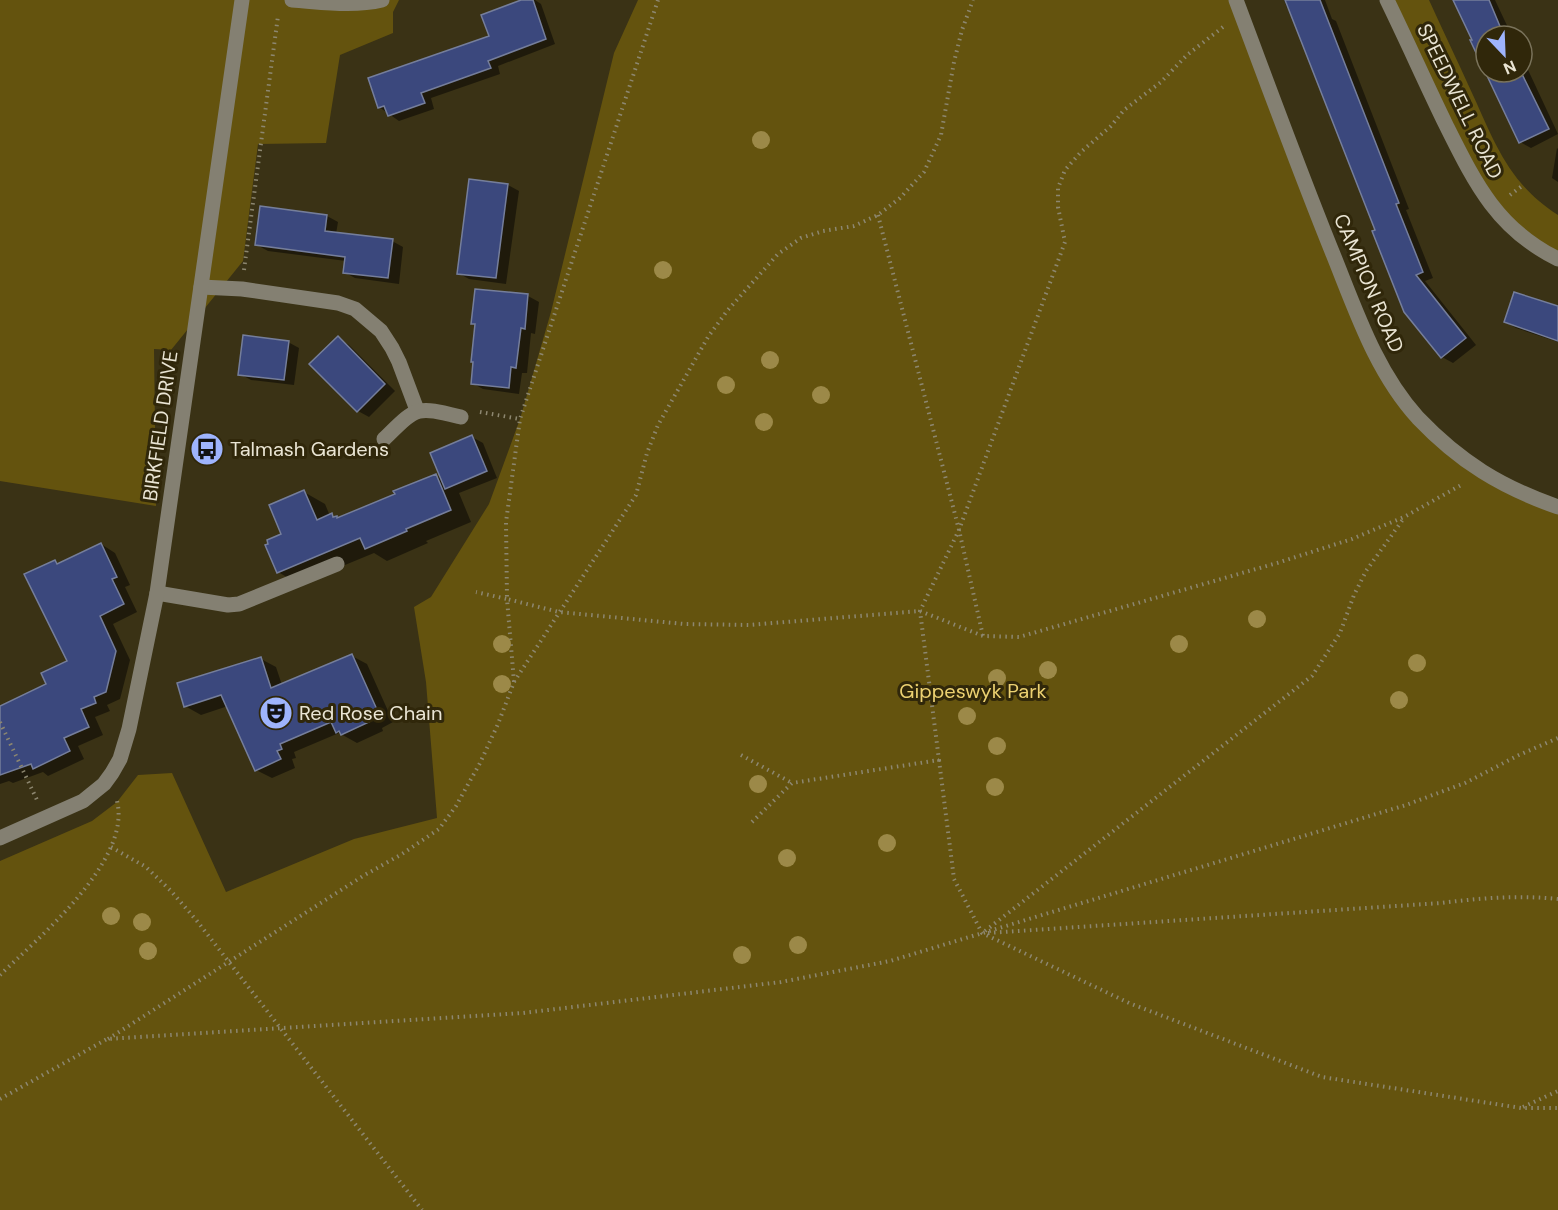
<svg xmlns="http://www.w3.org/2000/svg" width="1558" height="1210" viewBox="0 0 1558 1210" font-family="'DM Sans',sans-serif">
	<rect width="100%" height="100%" fill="#3a3215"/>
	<g fill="#64530e">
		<path d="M0,0H399L393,12V33L340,55L326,143L258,144L243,261L171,350L154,349L156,506L0,481Z"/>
		<path d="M638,0H1236L1373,351L1440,440L1558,507V1210H0V861L92,821L117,802L138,775L172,773L226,892L354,839L437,818L426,682L414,607L431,597L489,504L520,419L551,312L614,53Z"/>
		<path d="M1387,0H1429C1443,31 1458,62 1472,93C1495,143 1509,184 1558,215V259L1501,219Z"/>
	</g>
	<g fill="#0007">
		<path d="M525,0H535L541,4L555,44L498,66L500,74L431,98L434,109L399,121L379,107L491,37Z"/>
		<path d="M1284,0H1325L1332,19L1336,21L1409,209L1406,210L1433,278L1425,281L1476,345L1453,363L1442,357L1377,231L1290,10L1287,8Z"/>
		<path d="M1454,0H1495L1512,36H1486V69Z"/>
		<path d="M1522,57L1558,134L1531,148L1520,142L1488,72H1522Z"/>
		<path d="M1557,148L1558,149V182L1552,178Z"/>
		<path d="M508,185L519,191L506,284L469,279L458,273Z"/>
		<path d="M327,216L338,222L336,234L392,241L403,247L399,284L355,278L344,272L346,261L268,251L257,245Z"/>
		<path d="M477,290L528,296L539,302L535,334L531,333L527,373H522L519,394L483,389L472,383L476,325L473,323Z"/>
		<path d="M1558,308V342L1516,328L1505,322Z"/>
		<path d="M338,338L349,345L395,391L369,417L358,411L312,364Z"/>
		<path d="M288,342L299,348L294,385L251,380L240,374Z"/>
		<path d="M472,437L483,443L497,478L459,493L471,522L426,541L428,543L387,561L374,553L299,584L278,572L283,535L304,492L325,504L330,516L339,519L397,495L436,475L443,480Z"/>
		<path d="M101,544L115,553L130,585L125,587L137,612L113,624L130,660L120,699L107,705L110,711L95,717L103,735L78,746L84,759L48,776L43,772L13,783L9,781L0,784V714L48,685L69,662L54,561L59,564Z"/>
		<path d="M352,656L367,664L393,722L382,728L383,731L357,743L339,733L294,752L296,758L292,759L295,768L272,778L256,770L228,706L201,715L185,706L261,659L276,667L282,685Z"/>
	</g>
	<g fill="#3b487d" stroke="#757e9b" stroke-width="1.5">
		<path d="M521,0H533L546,39L488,61L491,68L421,93L425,103L388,116L384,106L378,108L368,78L489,36L481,15Z"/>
		<path d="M1285,0H1320L1399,203L1396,204L1423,272L1416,275L1466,338L1441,358L1404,312L1372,231L1375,230Z"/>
		<path d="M1453,0H1489L1504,36H1486V72H1521L1549,129L1519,143L1470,40H1472Z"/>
		<path d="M469,179L508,184L496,278L457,274Z"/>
		<path d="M260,206L327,215L325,231L393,239L388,278L343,273L345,257L255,245Z"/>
		<path d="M475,289L528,294L525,329L521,328L516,368L511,367L509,388L471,384L473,362H471L475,324H471Z"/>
		<path d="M1514,292L1558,306V341L1504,322Z"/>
		<path d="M243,335L289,341L284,380L238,375Z"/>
		<path d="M338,336L385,384L357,412L309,364Z"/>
		<path d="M472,435L487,471L445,489L430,453Z"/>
		<path d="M436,474L451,510L406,529L407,531L365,549L360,538L277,573L265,545L268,544L267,540L281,534L269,505L304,490L317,520L332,513L333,517L337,516V518L395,494L393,491Z"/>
		<path d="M101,543L117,577L112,579L124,604L100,616L116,651L106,692L94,697L96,703L81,709L89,727L64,738L70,751L33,769L31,764L0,775V706L46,684L41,673L67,661L24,574L55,560L57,564Z"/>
		<path d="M352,654L379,714L367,719L369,722L341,735L339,731L336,733L331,722L280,744L282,749L277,751L281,759L255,771L221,695L184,707L177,683L261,657L271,688Z"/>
	</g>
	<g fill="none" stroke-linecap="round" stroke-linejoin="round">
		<g stroke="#8d8770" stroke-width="4" stroke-dasharray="1.5 4.5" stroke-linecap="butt">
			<path d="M658,0L520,419L506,522L507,599L559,612L684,624L749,625L920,611L983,636L1019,637L1277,563L1352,539L1404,517L1463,484"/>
			<path d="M1510,195L1522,186"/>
			<path d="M878,215L959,530L983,636"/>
			<path d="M244,270L278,16"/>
			<path d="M480,412L520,419"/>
			<path d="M514,682L636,495L647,453L658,425L708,337L727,311L778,254L801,238L823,231L854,226L878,215L900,198L924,172L941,135L954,62L962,30L973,0"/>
			<path d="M0,722L37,800"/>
			<path d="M741,755L792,783"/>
			<path d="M939,760L954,879L982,933L1129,1003L1322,1077L1521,1108H1558"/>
			<path d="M752,822L792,783L939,760L920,611L959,530L1065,242L1058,207V188L1065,170L1081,152L1111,126L1124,110L1161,82L1187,55L1223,27"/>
			<path d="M111,847L146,867L171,891L197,921L422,1210"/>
			<path d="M985,931L1312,676L1340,633L1354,595L1366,571L1404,518"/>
			<path d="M988,933L1441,903C1480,898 1519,895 1558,899"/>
			<path d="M0,975C38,938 132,861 117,801"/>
			<path d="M108,1039L363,876L402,854L439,829L456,806L480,763L498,724L514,682L507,599L476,592"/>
			<path d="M0,1099L107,1039L523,1013L781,982L890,961L1406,805L1465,783L1519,755L1558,738"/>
			<path d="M1523,1107L1558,1091"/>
		</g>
		<g stroke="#848072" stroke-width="15">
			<path d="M292,0C322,2 353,7 382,0"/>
			<path d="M1236,0C1268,85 1299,170 1333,254C1356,311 1376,372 1418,418C1460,462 1501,487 1558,507"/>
			<path d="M1387,0C1407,41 1426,84 1446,125C1475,183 1497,229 1558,259"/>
			<path d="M201,287L242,289L338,303L355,309L381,331L392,348L399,362L417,410"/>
			<path d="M384,439C418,406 415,406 461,417"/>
			<path d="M157,593L228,605L239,604L337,564"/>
			<path d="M0,838L83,801L104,784L112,773L120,759L129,729L157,593L242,0"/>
		</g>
	</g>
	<g fill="#9c8948">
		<circle cx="761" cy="140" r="9"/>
		<circle cx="663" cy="270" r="9"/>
		<circle cx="770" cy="360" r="9"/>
		<circle cx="726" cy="385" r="9"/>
		<circle cx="821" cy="395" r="9"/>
		<circle cx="764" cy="422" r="9"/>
		<circle cx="1257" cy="619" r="9"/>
		<circle cx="502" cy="644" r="9"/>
		<circle cx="1179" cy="644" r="9"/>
		<circle cx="1417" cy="663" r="9"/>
		<circle cx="1048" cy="670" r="9"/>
		<circle cx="997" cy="678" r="9"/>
		<circle cx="502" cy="684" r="9"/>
		<circle cx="1399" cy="700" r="9"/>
		<circle cx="967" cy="716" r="9"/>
		<circle cx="997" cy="746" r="9"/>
		<circle cx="758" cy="784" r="9"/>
		<circle cx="995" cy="787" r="9"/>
		<circle cx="887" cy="843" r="9"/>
		<circle cx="787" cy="858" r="9"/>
		<circle cx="111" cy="916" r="9"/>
		<circle cx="142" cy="922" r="9"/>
		<circle cx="798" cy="945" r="9"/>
		<circle cx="148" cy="951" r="9"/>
		<circle cx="742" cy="955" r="9"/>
	</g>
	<defs>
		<symbol id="bus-disc" viewBox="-11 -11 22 22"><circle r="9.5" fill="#9eb4fd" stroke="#30270a"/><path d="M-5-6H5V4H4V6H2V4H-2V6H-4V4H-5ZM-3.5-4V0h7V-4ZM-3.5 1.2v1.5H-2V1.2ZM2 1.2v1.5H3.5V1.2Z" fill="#111"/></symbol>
		<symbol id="theatre-disc" viewBox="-11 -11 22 22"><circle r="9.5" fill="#9eb4fd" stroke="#30270a"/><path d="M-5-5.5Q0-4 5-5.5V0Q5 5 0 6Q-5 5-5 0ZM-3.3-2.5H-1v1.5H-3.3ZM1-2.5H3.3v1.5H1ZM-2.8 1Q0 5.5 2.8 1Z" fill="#111"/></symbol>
	</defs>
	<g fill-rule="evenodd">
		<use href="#bus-disc" x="188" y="430" width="38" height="38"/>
		<use href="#theatre-disc" x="257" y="694" width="38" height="38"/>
	</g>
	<g text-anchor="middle" stroke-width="6" stroke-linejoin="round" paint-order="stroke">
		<g font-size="20" fill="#eae5d4" stroke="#30270a">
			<text transform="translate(1460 101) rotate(64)" y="7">SPEEDWELL ROAD</text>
			<text transform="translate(1369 283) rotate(67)" y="7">CAMPION ROAD</text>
			<text transform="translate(160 426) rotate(-82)" y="7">BIRKFIELD DRIVE</text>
		</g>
		<g font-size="20" fill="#eae5d4" stroke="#30270a" text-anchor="start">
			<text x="230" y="456">Talmash Gardens</text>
			<text x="299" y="720">Red Rose Chain</text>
		</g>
		<g font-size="20" fill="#ecd171" stroke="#30270a">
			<text x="973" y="698">Gippeswyk Park</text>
		</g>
	</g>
	<g transform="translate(1504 54) rotate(157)"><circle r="28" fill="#30270a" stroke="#7a735b" stroke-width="1.5"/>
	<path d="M0-4.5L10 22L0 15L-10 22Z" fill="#9eb4fd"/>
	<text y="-9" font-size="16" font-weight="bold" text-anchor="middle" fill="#eae5d4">N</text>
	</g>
</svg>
